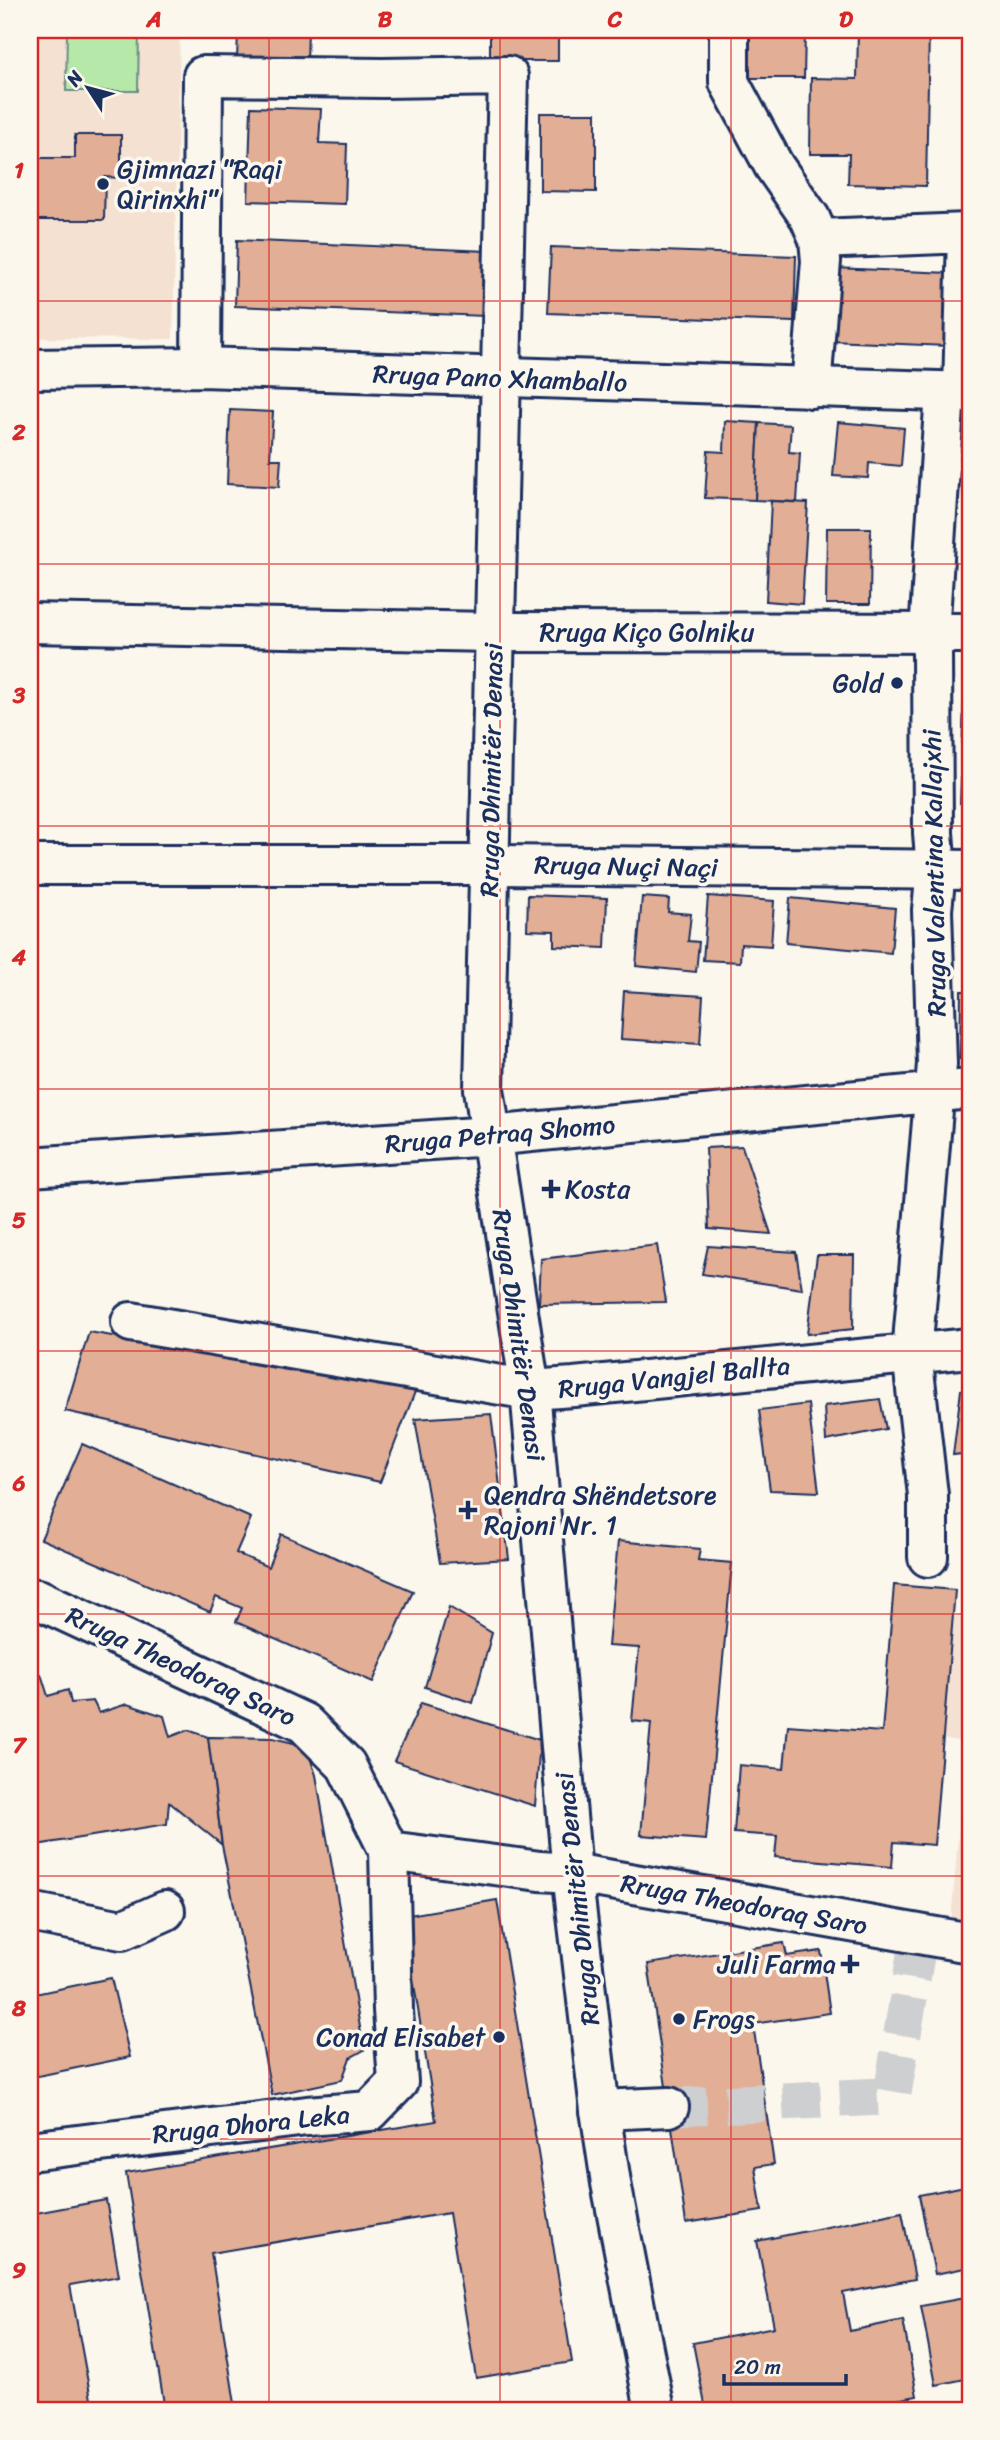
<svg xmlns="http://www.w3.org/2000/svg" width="1000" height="2440" viewBox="0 0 1000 2440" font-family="Sriracha,sans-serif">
	<rect width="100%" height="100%" fill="#fbf7ec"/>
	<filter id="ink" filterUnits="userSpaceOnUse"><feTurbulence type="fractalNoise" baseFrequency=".0143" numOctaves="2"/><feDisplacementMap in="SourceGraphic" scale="14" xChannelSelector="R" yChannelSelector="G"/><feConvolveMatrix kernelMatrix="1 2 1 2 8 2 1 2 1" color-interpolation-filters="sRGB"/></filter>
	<g filter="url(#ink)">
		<g fill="#f4e1d2">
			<path d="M30,30H180L173,339L30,338Z"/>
			<path d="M970,1607V1926L951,1923L966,1743L943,1738L953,1618Z"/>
		</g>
		<path fill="#b6e9a9" stroke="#688c84" stroke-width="2" d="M67,30H139L138,91H66Z"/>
		<g fill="#e2ae95" stroke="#1b2f5e" stroke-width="2">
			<path d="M238,30H308L307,62L237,61Z"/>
			<rect x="490" y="30" width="68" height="31"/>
			<path d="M739,30H805L804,78H739Z"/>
			<path d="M858,30H929L926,186L848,184L849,154H810L811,78L857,79Z"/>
			<path d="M251,107L321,109L319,143L347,144L345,204L248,201Z"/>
			<path d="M540,113H596V192L540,191Z"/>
			<path d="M75,135H121V178L105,177L104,220H30V158H75Z"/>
			<path d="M237,240L487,251L485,316L235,306Z"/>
			<path d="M551,247L796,256L794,322L548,313Z"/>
			<path d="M834,268L950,273L947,346L831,341Z"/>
			<path d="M230,410L273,412L270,459H281L279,487L227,484Z"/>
			<path d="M725,421L759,423L755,500L705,498L708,451L724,452Z"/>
			<path d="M838,422L904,428L901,466L869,463L868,478L833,476Z"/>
			<path d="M759,423L791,425L789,452L800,453L797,502L755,500Z"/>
			<path d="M771,501L808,503L802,604L766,601Z"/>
			<path d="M827,528H871L870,604H826Z"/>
			<path d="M965,671H970V758H962Z"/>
			<path d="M962,758H970V804L960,803Z"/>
			<path d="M528,895L607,898L605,948L554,946V931L527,930Z"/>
			<path d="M708,896L774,901L771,946L741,944L740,962L703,960Z"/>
			<path d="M642,897L669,899L668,912L691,914L688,941L699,942L696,972L636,966Z"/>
			<path d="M790,898L895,908L891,953L786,943Z"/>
			<path d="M624,991L703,996L700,1044L621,1039Z"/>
			<path d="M961,991H970V1059H960Z"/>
			<path d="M742,1146L771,1234L709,1229L706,1148Z"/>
			<path d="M657,1245L666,1302L539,1304L541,1259Z"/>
			<path d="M708,1246L796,1252L802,1289L702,1274Z"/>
			<path d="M817,1255H854L853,1329L807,1334Z"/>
			<path d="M89,1332L416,1389L380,1482L65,1411Z"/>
			<path d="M970,1389V1453L953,1455L961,1390Z"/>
			<path d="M880,1399L886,1429L826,1441L824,1406Z"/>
			<path d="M808,1404L819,1492L770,1490L759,1410Z"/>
			<path d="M491,1414L509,1559L440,1563L415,1419Z"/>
			<path d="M82,1444L251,1518L236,1553L268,1567L281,1534L413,1591L373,1682L236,1622L242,1608L216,1597L210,1612L41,1539Z"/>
			<path d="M618,1541L700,1549L698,1560L732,1563L706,1840L641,1835L651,1723L632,1721L639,1648L608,1646Z"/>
			<path d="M894,1585L955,1590L934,1845L894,1842L892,1867L775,1857L777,1836L734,1833L739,1765L784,1769L788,1725L882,1732Z"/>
			<path d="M449,1607L492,1633L473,1703L425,1687Z"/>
			<path d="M41,1674L48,1696L68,1690L71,1703L93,1701L99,1713L127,1704L164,1716L170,1737L188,1730L208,1737L222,1845L169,1802L167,1824L30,1846V1676Z"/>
			<path d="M421,1703L540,1740L535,1806L394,1761Z"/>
			<path d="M208,1737L273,1738L306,1746L316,1775L364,2050L350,2058L342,2080L272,2095L222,1845Z"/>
			<path d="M497,1900L572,2362L476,2378L449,2213L211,2253L236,2410H165L126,2173L436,2121L403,1916Z"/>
			<path d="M784,1943L787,1956L821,1951L830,2013L753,2024L774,2164L755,2167L762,2211L686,2223L648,1964Z"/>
			<path d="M111,1978L130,2057L38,2076L30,2074V1995Z"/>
			<path d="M970,2185V2267L935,2274L919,2195Z"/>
			<path d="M106,2200L119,2276L70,2285L93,2410H30V2214Z"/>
			<path d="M902,2212L915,2279L843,2293L850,2331L903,2320L917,2396L844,2410H706L693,2343L774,2327L757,2241Z"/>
			<path d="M970,2297V2378L936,2385L921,2306Z"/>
		</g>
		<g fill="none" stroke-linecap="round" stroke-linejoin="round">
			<path stroke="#cecfd0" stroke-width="38" stroke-dasharray="38 19" stroke-linecap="butt" d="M669,2107L892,2096L919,1935"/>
			<defs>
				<g id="minor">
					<path d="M729,30V82L774,166L810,218L819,239L821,261L811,388"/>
					<path d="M819,239L967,233L963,392"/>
					<path d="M201,367L203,76L383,78L508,76L484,1089L530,1390L572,1873L600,2110L611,2183L655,2410"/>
					<path d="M30,369L201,367L969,392"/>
					<path d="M30,623L493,632L970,633"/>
					<path d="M30,865H490L970,870"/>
					<path d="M30,1167L491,1136L970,1089"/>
					<path d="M131,1322L530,1390L574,1387L970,1348"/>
					<path d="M928,1557V1495L912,1353L937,1064L932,910L936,870L933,833L932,653L929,633L945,393"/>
					<path d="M30,1598L38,1599L304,1723L346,1765L389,1851L540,1871L572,1873L970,1943"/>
					<path d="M30,1912L122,1930L165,1911"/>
					<path d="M600,2110L669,2107"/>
					<path d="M30,2151L307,2116L370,2111L398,2082L393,2010L389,1851"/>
				</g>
			</defs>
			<use href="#minor" stroke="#1b2f5e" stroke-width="44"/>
			<use href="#minor" stroke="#fbf7ec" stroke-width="38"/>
		</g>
	</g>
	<path fill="none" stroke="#d62828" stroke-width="2" stroke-opacity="0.55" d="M269,30V2410M500,30V2410M731,30V2410M30,301H970M30,564H970M30,826H970M30,1089H970M30,1351H970M30,1614H970M30,1876H970M30,2139H970"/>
	<g fill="#1b2f5e" stroke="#fbf7ec" stroke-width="2.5">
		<circle cx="103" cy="184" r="7"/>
		<circle cx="897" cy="683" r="7"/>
		<path d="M547.5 1178.5h7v7h7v7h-7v7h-7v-7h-7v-7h7z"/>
		<path d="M464.5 1499.5h7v7h7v7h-7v7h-7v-7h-7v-7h7z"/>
		<path d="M846.5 1953.5h7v7h7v7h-7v7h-7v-7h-7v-7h7z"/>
		<circle cx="679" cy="2019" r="7"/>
		<circle cx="499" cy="2037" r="7"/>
	</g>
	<g text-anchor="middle" stroke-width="7" stroke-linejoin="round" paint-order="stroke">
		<g font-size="26" fill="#1b2f5e" stroke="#fbf7ec" text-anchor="start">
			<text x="117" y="178">Gjimnazi "Raqi<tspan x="117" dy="30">Qirinxhi"</tspan></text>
			<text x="883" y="692" text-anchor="end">Gold</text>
			<text x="565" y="1198">Kosta</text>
			<text x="484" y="1504">Qendra Shëndetsore<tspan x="484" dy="30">Rajoni Nr. 1</tspan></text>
			<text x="836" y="1973" text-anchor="end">Juli Farma</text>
			<text x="693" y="2028">Frogs</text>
			<text x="485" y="2046" text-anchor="end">Conad Elisabet</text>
		</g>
		<g font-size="26" fill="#1b2f5e" stroke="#fbf7ec">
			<text transform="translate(500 378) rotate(2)" y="9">Rruga Pano Xhamballo</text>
			<text x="647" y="641">Rruga Kiço Golniku</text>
			<text transform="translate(491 770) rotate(-89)" y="9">Rruga Dhimitër Denasi</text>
			<text transform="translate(626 866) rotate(1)" y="9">Rruga Nuçi Naçi</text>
			<text transform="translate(934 873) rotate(-91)" y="9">Rruga Valentina Kallajxhi</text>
			<text transform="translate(500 1134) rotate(-5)" y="9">Rruga Petraq Shomo</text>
			<text transform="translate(519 1335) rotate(82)" y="9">Rruga Dhimitër Denasi</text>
			<text transform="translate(674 1377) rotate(-6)" y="9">Rruga Vangjel Ballta</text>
			<text transform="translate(181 1666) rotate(25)" y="9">Rruga Theodoraq Saro</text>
			<text transform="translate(577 1899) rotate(-96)" y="9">Rruga Dhimitër Denasi</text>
			<text transform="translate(744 1904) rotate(10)" y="9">Rruga Theodoraq Saro</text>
			<text transform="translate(251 2124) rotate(-6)" y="9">Rruga Dhora Leka</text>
		</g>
	</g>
	<rect width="1000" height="2440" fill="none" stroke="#fbf7ec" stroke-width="77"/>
	<g transform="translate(88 88) rotate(306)" stroke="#fbf7ec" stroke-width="5" paint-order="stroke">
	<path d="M0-5L12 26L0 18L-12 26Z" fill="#1b2f5e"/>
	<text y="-10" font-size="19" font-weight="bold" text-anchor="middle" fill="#1b2f5e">N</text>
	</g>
	<path d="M724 2374v10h122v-10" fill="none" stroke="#1b2f5e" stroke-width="3.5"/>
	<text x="734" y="2374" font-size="21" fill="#1b2f5e" stroke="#fbf7ec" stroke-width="5" paint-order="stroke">20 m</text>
	<rect x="38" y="38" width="924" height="2364" fill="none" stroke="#d62828" stroke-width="2.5"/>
	<g font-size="23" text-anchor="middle" font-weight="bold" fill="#d62828">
		<text x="154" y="27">A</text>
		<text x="385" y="27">B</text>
		<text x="615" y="27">C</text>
		<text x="846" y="27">D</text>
		<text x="19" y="178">1</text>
		<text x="19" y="440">2</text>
		<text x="19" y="703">3</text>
		<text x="19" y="965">4</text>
		<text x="19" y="1228">5</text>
		<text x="19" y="1491">6</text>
		<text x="19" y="1753">7</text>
		<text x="19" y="2016">8</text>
		<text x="19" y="2278">9</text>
	</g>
</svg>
